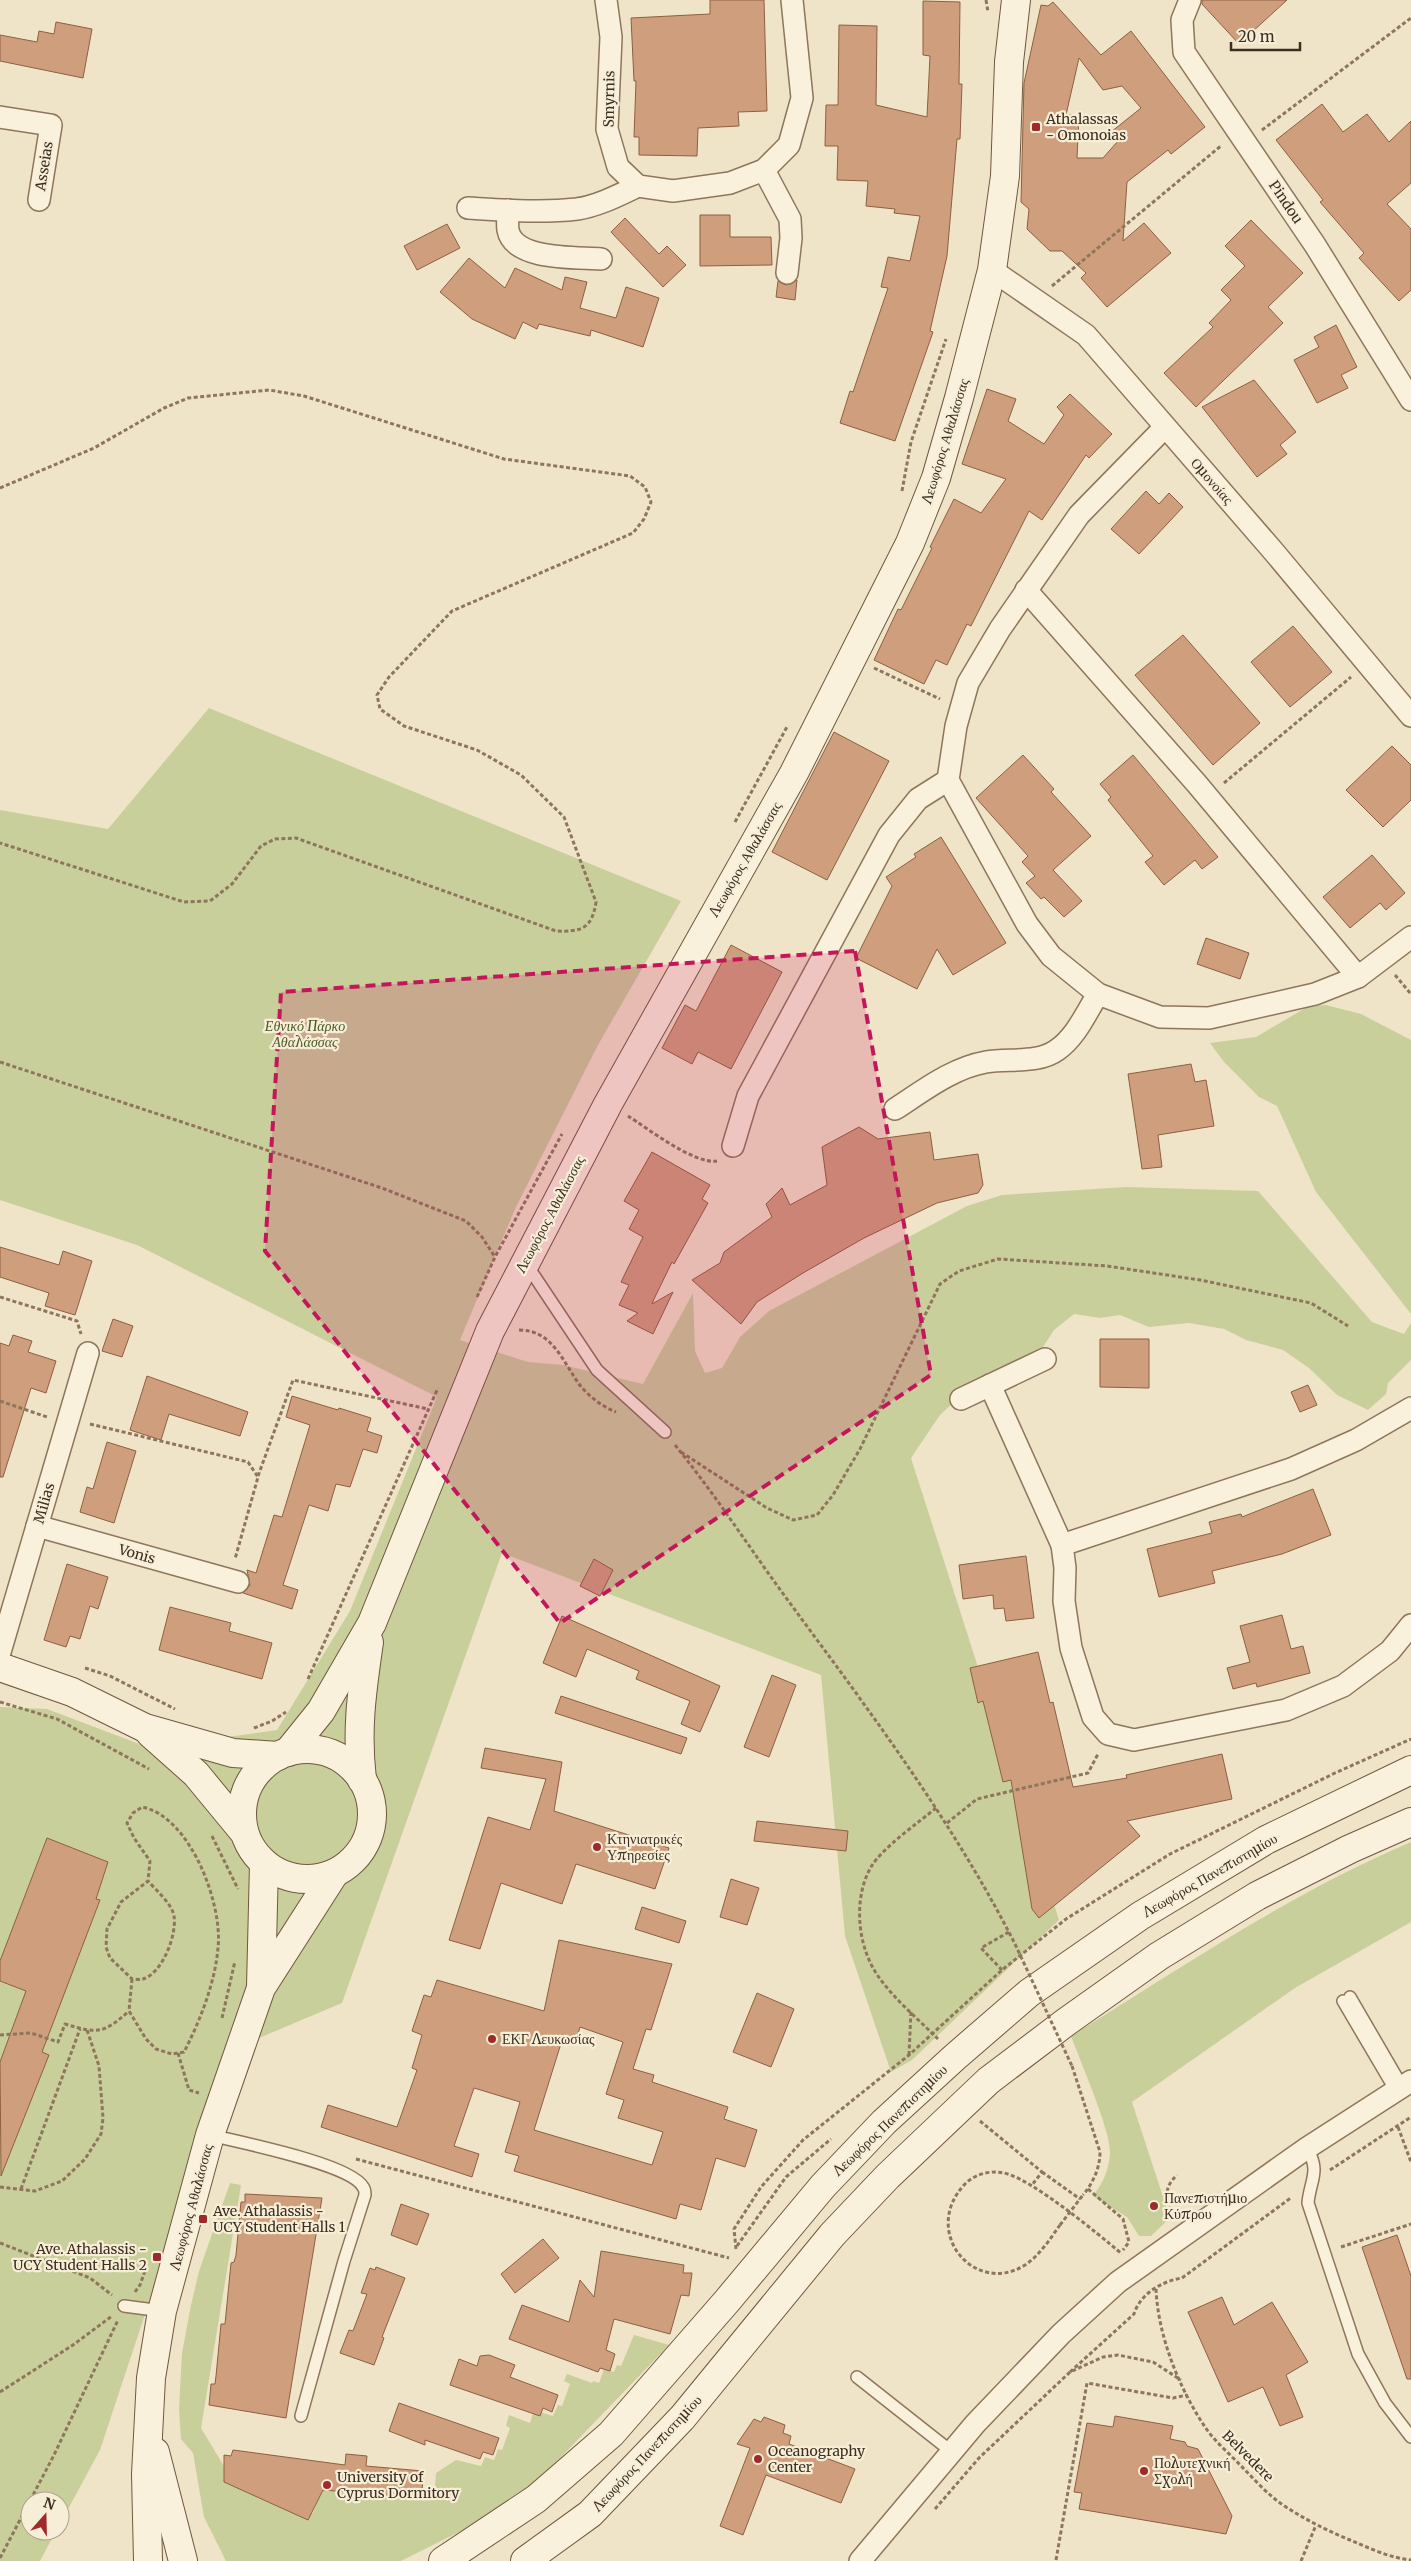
<svg xmlns="http://www.w3.org/2000/svg" width="1411" height="2561" viewBox="0 0 1411 2561" font-family="Merriweather,serif">
	<rect width="100%" height="100%" fill="#f0e4c8"/>
	<g fill="#c9cf9b">
		<path d="M209,708L681,901L598,1045L515,1209L460,1340L528,1362L563,1365L643,1384L693,1293L695,1351L705,1373L722,1368L740,1337L769,1311L967,1206L1002,1195L1126,1187L1258,1191L1372,1322L1404,1334L1411,1323V1360L1388,1383L1386,1394L1368,1410L1337,1395L1309,1368L1283,1350L1246,1340L1224,1329L1189,1323L1149,1327L1120,1315L1100,1318L1074,1314L1054,1330L1034,1361L970,1387L940,1415L911,1458L1059,1920L912,2060L891,2072L845,1936L821,1675L502,1553L342,2003L233,2049L100,2450L60,2524V2501H30V2531H56L40,2561H0V1707L47,1709L150,1748L277,1730L350,1611L437,1397L137,1245L0,1200V810L108,829Z"/>
		<path d="M1326,1005L1361,1014L1411,1040V1314L1316,1192L1277,1106L1259,1097L1224,1062L1210,1043L1256,1037L1307,1007Z"/>
		<path d="M1411,1842V1922L1295,1988L1132,2102L1170,2218L1151,2236H1139L1127,2217L1093,2196C1103,2183 1109,2170 1110,2153C1111,2131 1080,2061 1071,2036C1182,1967 1291,1893 1411,1842Z"/>
		<path d="M230,2183L241,2185L201,2428L233,2481L251,2484L313,2513L322,2489L434,2500L436,2473L456,2460L481,2466L485,2457L494,2460L498,2449L502,2450L510,2428L506,2426L509,2415L530,2423L534,2410L553,2416L558,2405L562,2406L570,2384L564,2381L567,2374L592,2383L593,2381L599,2383L604,2369L614,2372L617,2365L621,2366L634,2335L669,2345L536,2483L463,2530L401,2561H226L204,2517L193,2453L181,2439L179,2409L182,2353L191,2305L199,2271Z"/>
	</g>
	<g fill="#cf9f7d" stroke="#8d5f41" fill-rule="evenodd">
		<path d="M710,0H764L767,111L738,112L739,126L698,128L697,156L639,155V137H634L636,81H634L631,18L710,14Z"/>
		<path d="M1202,0H1287L1239,44L1202,4Z"/>
		<path d="M923,1L960,2L959,84H962L960,139H957L947,256L930,331L933,332L895,441L840,423L850,391L853,392L888,288L881,287L888,257L910,261L920,216L894,213L895,209L866,206L868,181L837,180L838,146H825L826,105H838L839,25L877,26L876,105L927,117L930,56L923,55Z"/>
		<path d="M1053,2L1101,55L1131,31L1205,127L1171,154L1168,150L1127,182L1123,241L1144,223L1171,253L1107,307L1081,278L1086,273L1062,251H1050L1027,229L1029,209L1021,202L1024,83L1041,5L1048,6ZM1079,58L1103,90L1122,86L1141,108L1111,132L1118,141L1103,158H1077L1079,115H1066Z"/>
		<path d="M56,22L92,29L83,78L0,61V35L37,42L39,31L54,34Z"/>
		<path d="M1322,104L1343,132L1367,114L1389,142L1411,121V183L1387,204L1411,229V290L1399,301L1359,258L1364,253L1320,202L1323,200L1276,140Z"/>
		<path d="M700,215H730V237H771L772,265L700,266Z"/>
		<path d="M625,218L659,254L667,246L686,265L663,287L611,232Z"/>
		<path d="M1251,220L1303,273L1268,307L1283,323L1196,407L1164,373L1213,327L1209,323L1231,300L1221,290L1245,266L1225,246Z"/>
		<path d="M447,224L460,248L417,270L404,246Z"/>
		<path d="M469,258L505,288L515,268L562,290L565,277L587,282L580,308L616,318L626,287L659,298L643,347L591,330L590,336L539,324L537,329L523,322L515,339L472,319L440,292Z"/>
		<path d="M797,280L795,300L776,297L778,281L786,285Z"/>
		<path d="M1336,325L1357,367L1341,375L1348,388L1317,403L1294,360L1319,347L1314,337Z"/>
		<path d="M1254,380L1296,432L1280,445L1287,454L1257,477L1202,407Z"/>
		<path d="M987,389L1016,399L1008,421L1044,444L1064,415L1057,407L1070,394L1112,434L1089,458L1086,455L1042,520L1029,511L971,626L967,624L947,665L936,660L924,684L874,660L898,609L901,610L932,548L930,547L954,499L981,513L1006,479L962,464Z"/>
		<path d="M1146,491L1159,504L1169,493L1183,507L1139,554L1111,529Z"/>
		<path d="M1293,626L1332,672L1290,707L1251,662Z"/>
		<path d="M1183,635L1260,723L1213,765L1135,675Z"/>
		<path d="M834,732L889,761L827,880L772,852Z"/>
		<path d="M1392,746L1411,765V800L1383,827L1346,790Z"/>
		<path d="M1023,755L1054,789L1051,792L1091,836L1053,870L1082,901L1064,917L1044,897L1041,899L1026,883L1035,876L1022,862L1028,856L976,798Z"/>
		<path d="M1133,755L1218,857L1202,869L1195,860L1164,885L1145,862L1153,856L1108,800L1111,797L1100,784Z"/>
		<path d="M941,837L1006,943L953,975L937,949L917,989L856,958L892,886L886,877L916,857L914,854Z"/>
		<path d="M1372,855L1405,893L1386,910L1380,903L1350,928L1323,897Z"/>
		<path d="M1206,938L1249,953L1240,979L1197,964Z"/>
		<path d="M731,945L782,972L731,1069L698,1052L692,1064L662,1048L685,1005L696,1011Z"/>
		<path d="M1191,1064L1195,1082L1206,1080L1214,1126L1158,1135L1162,1167L1142,1169L1128,1074Z"/>
		<path d="M859,1127L878,1139L930,1132L934,1160L978,1154L983,1185L978,1193L937,1203L864,1238L803,1273L757,1302L741,1324L692,1280L720,1263L724,1252L772,1217L766,1204L782,1188L790,1205L827,1185L822,1147Z"/>
		<path d="M652,1152L710,1185L702,1199L708,1203L674,1264L672,1262L654,1299L652,1304L673,1292L653,1334L627,1321L638,1313L619,1305L629,1285L621,1282L643,1237L629,1229L639,1210L624,1201Z"/>
		<path d="M0,1247L59,1265L63,1251L92,1261L75,1315L45,1306L49,1293L0,1277Z"/>
		<path d="M113,1319L133,1326L122,1357L102,1351Z"/>
		<path d="M13,1335L32,1341L28,1352L56,1361L46,1393L31,1388L3,1477H0V1343L9,1346Z"/>
		<path d="M1100,1339H1149V1388L1100,1387Z"/>
		<path d="M147,1376L248,1412L240,1436L169,1414L161,1440L130,1430Z"/>
		<path d="M1308,1385L1317,1405L1300,1412L1291,1392Z"/>
		<path d="M292,1396L338,1410L339,1408L371,1418L367,1431L382,1436L377,1453L363,1449L350,1487L336,1484L328,1511L309,1505L283,1585L298,1590L292,1609L243,1593L250,1585L247,1570L256,1573L274,1515L282,1517L310,1425L286,1417Z"/>
		<path d="M107,1442L136,1451L114,1523L80,1512L87,1487L93,1489Z"/>
		<path d="M1313,1489L1331,1535L1282,1554L1212,1571L1215,1583L1159,1597L1147,1549L1212,1533L1209,1522L1241,1514L1242,1517Z"/>
		<path d="M1026,1556L1034,1618L1006,1621L1004,1608L994,1609L993,1595L963,1599L959,1565Z"/>
		<path d="M594,1559L613,1570L600,1596L580,1586Z"/>
		<path d="M67,1564L108,1577L98,1609L90,1606L80,1639L70,1636L66,1647L44,1640Z"/>
		<path d="M170,1607L231,1623L229,1631L272,1643L262,1679L159,1650Z"/>
		<path d="M1282,1615L1291,1649L1303,1646L1310,1673L1257,1687L1256,1683L1233,1689L1227,1668L1250,1662L1240,1626Z"/>
		<path d="M562,1616L720,1686L700,1732L681,1724L690,1701L636,1679L639,1671L587,1649L576,1677L543,1663Z"/>
		<path d="M1038,1652L1050,1703L1053,1702L1073,1787L1127,1778L1126,1775L1222,1754L1232,1799L1127,1821L1140,1836L1039,1918L1032,1909L1011,1780L1003,1782L983,1701L978,1703L970,1668Z"/>
		<path d="M772,1675L796,1685L769,1757L744,1747Z"/>
		<path d="M561,1696L687,1738L681,1754L555,1713Z"/>
		<path d="M485,1748L562,1762L554,1811L669,1848L655,1889L576,1864L562,1904L501,1883L480,1949L449,1940L488,1817L530,1830L546,1779L481,1768Z"/>
		<path d="M757,1821L848,1831L846,1851L754,1841Z"/>
		<path d="M47,1838L108,1862L96,1899L100,1900L42,2052L49,2055L1,2176L0,2062L26,1991L0,1981V1961Z"/>
		<path d="M731,1879L759,1888L747,1925L720,1917Z"/>
		<path d="M642,1907L686,1921L679,1943L635,1929Z"/>
		<path d="M559,1940L672,1964L651,2030L646,2029L633,2069L654,2075L652,2082L728,2107L724,2119L757,2130L745,2167L716,2158L701,2210L680,2204L676,2219L514,2171L519,2156L505,2152L520,2102L474,2088L454,2146L479,2154L472,2177L321,2127L328,2105L397,2127L417,2070L412,2068L422,2035L412,2031L424,1995L431,1997L437,1980L544,2011ZM580,2027L623,2042L606,2094L624,2100L618,2118L663,2132L652,2165L534,2130L563,2037L576,2041Z"/>
		<path d="M757,1993L794,2009L771,2067L733,2052Z"/>
		<path d="M245,2194L322,2198L286,2418L209,2405L211,2384H215L216,2376L221,2324H225L231,2263L234,2262L236,2255L241,2202H245Z"/>
		<path d="M401,2204L429,2214L417,2245L391,2235Z"/>
		<path d="M1397,2235L1411,2276V2379H1407L1362,2247Z"/>
		<path d="M543,2239L559,2258L515,2293L501,2274Z"/>
		<path d="M601,2251L684,2265L683,2273H692L689,2296L681,2295L670,2334L614,2319L606,2350L615,2354L610,2371L600,2368L598,2372L509,2339L522,2305L569,2322L580,2280L594,2297Z"/>
		<path d="M376,2267L405,2278L382,2337L384,2338L374,2365L340,2353L349,2330L353,2331L367,2294L361,2293L370,2268L375,2270Z"/>
		<path d="M1222,2297L1234,2325L1272,2302L1308,2362L1286,2375L1303,2417L1280,2426L1263,2387L1228,2402L1188,2312Z"/>
		<path d="M489,2355L515,2365L510,2377L558,2395L552,2412L543,2408L540,2416L450,2385L459,2359L477,2366L480,2356Z"/>
		<path d="M399,2403L499,2438L493,2455L483,2452L480,2459L425,2440V2445L389,2431Z"/>
		<path d="M1115,2416L1173,2426L1170,2439L1185,2442L1187,2446L1198,2449L1232,2516L1226,2534L1079,2509L1082,2493L1074,2492L1087,2423L1113,2427Z"/>
		<path d="M764,2417L785,2425L783,2433L791,2436L789,2444L855,2469L841,2503L766,2475L743,2535L720,2526L750,2448L737,2444L754,2419L761,2422Z"/>
		<path d="M233,2450L345,2465L346,2454L367,2456L366,2466L423,2471L422,2498L323,2490L308,2520L224,2482V2455L231,2456Z"/>
	</g>
	<g fill="none" stroke-linecap="round" stroke-linejoin="round">
		<defs>
			<g id="service">
				<path d="M523,1267L533,1274L597,1370L665,1432"/>
				<path d="M1350,1997L1400,2083"/>
				<path d="M1343,2001L1396,2091"/>
				<path d="M210,2135C238,2142 351,2164 363,2187C365,2189 365,2192 365,2195L344,2261L301,2416"/>
				<path d="M1307,2148C1321,2172 1310,2180 1308,2203L1358,2354L1385,2403L1411,2437"/>
				<path d="M124,2306L162,2311"/>
				<path d="M857,2377L952,2452"/>
			</g>
			<g id="minor">
				<path d="M606,0L611,37L607,129L618,167L638,186L673,191L730,183L764,170L789,145L802,98L792,0"/>
				<path d="M1190,0L1182,20L1184,52L1315,245L1411,400"/>
				<path d="M0,117L51,125L39,200"/>
				<path d="M764,170L790,219L791,238L787,273"/>
				<path d="M468,208C503,210 541,213 577,209C598,206 619,195 638,186"/>
				<path d="M508,210C508,217 507,224 508,230C514,261 577,257 601,259"/>
				<path d="M992,270L1086,335L1274,552L1411,716"/>
				<path d="M1165,427L1079,515L1000,629L968,683L956,726L948,780L1027,924L1051,956L1098,994L1160,1017L1209,1018L1315,994L1358,977L1411,937"/>
				<path d="M1026,590L1197,784L1358,977"/>
				<path d="M895,1109C923,1091 952,1068 986,1062C1008,1058 1038,1064 1057,1050C1076,1037 1086,1013 1098,994"/>
				<path d="M733,1146L748,1096L889,835L918,799L948,780"/>
				<path d="M990,1385L1062,1545"/>
				<path d="M961,1399L1045,1359"/>
				<path d="M1411,1408L1356,1440L1291,1469L1062,1545L1065,1568L1064,1601L1071,1648L1093,1717L1108,1734L1134,1740L1286,1710L1343,1686L1390,1651L1411,1625"/>
				<path d="M37,1526L238,1582"/>
				<path d="M0,1652L88,1353"/>
				<path d="M860,2561L975,2424L1061,2334L1118,2282L1307,2148L1411,2081"/>
			</g>
			<g id="secondary">
				<path d="M0,1667L72,1692L145,1728L233,1753L278,1756"/>
				<path d="M150,1733L196,1774L243,1831"/>
				<circle cx="307" cy="1814" r="65"/>
				<path d="M288,1752L321,1711L372,1623L490,1331L608,1104L794,773L910,543L936,478L959,398L992,270L1005,176L1009,62L1016,0"/>
				<path d="M362,1780C356,1729 362,1691 369,1642"/>
				<path d="M261,1987L264,1864"/>
				<path d="M155,2452L183,2561"/>
				<path d="M148,2561L146,2474L151,2378L162,2311L210,2135L261,1988L334,1874"/>
				<path d="M443,2561L536,2499L611,2434L727,2301L823,2186L884,2122L955,2057L1029,1993L1140,1916L1266,1840L1411,1770"/>
				<path d="M525,2561L590,2514L682,2418L832,2235L888,2176L988,2081L1066,2022L1159,1956L1257,1896L1350,1849L1411,1822"/>
			</g>
		</defs>
		<use href="#service" stroke="#8d765c" stroke-width="14"/>
		<use href="#minor" stroke="#8d765c" stroke-width="24"/>
		<use href="#secondary" stroke="#6f573f" stroke-width="30"/>
		<g stroke="#8d765c" stroke-width="3" stroke-dasharray="4 2.5" stroke-linecap="butt">
			<path d="M986,0L988,12"/>
			<path d="M1262,130L1411,18"/>
			<path d="M1052,286L1222,145"/>
			<path d="M0,488L94,448L164,408L188,398L269,390L304,396L504,459L630,476L645,487L651,502L644,519L633,533L452,611L389,677L377,695L380,709L404,726L477,750L521,775L564,817L596,902C592,929 581,932 556,931L296,838L275,839L261,846L232,884L210,901L184,902L0,843"/>
			<path d="M902,491L911,442L946,339"/>
			<path d="M874,668L940,699"/>
			<path d="M1224,783L1351,677"/>
			<path d="M735,822L788,725"/>
			<path d="M1395,975L1411,994"/>
			<path d="M0,1062L382,1188L466,1221L482,1237L495,1257"/>
			<path d="M628,1116C647,1128 695,1165 717,1161"/>
			<path d="M539,1176L562,1134"/>
			<path d="M0,1297L77,1321L81,1334"/>
			<path d="M477,1297L495,1257L539,1176"/>
			<path d="M519,1330C552,1330 562,1360 579,1384C588,1396 603,1407 616,1412"/>
			<path d="M0,1401L47,1417"/>
			<path d="M90,1424L248,1462L258,1477L235,1559"/>
			<path d="M675,1445C718,1498 754,1555 795,1610C874,1717 954,1824 1015,1944"/>
			<path d="M681,1452L767,1508L793,1520L817,1515L833,1495L860,1449L940,1284L959,1271L998,1259L1107,1266L1200,1280L1311,1303L1348,1326"/>
			<path d="M258,1476L293,1380L428,1409"/>
			<path d="M85,1668L110,1676L175,1709"/>
			<path d="M308,1679L438,1388"/>
			<path d="M0,1702L57,1719L149,1769"/>
			<path d="M254,1728L272,1721L286,1712"/>
			<path d="M936,1808C919,1822 882,1848 871,1867C853,1898 857,1946 878,1976C894,1999 918,2019 938,2039"/>
			<path d="M947,1823L977,1799L1088,1773L1098,1754"/>
			<path d="M212,1836L238,1889"/>
			<path d="M1002,1970L981,1948L1009,1932"/>
			<path d="M132,1979L129,2011L146,2039L156,2049L172,2054L184,2052C200,2021 215,1983 218,1948C223,1904 190,1816 142,1807L133,1813L127,1823L134,1838L150,1861L148,1881L121,1902L107,1929L106,1947L110,1958L132,1979C135,1979 140,1980 143,1979C163,1973 177,1934 174,1916C172,1904 156,1890 148,1881"/>
			<path d="M222,2018L235,1961"/>
			<path d="M0,2035L31,2033L58,2042L65,2024C98,2034 103,2034 129,2011"/>
			<path d="M178,2053L189,2090L199,2093"/>
			<path d="M909,2055L911,2011"/>
			<path d="M1072,2066L1100,2152C1100,2168 1093,2183 1083,2195"/>
			<path d="M980,2121L1042,2172L1032,2185"/>
			<path d="M1398,2127L1411,2162"/>
			<path d="M356,2159L729,2258"/>
			<path d="M1330,2170L1411,2117"/>
			<path d="M1042,2172L1080,2199"/>
			<path d="M0,2187L35,2191L62,2181L85,2159L101,2134L103,2118L99,2066L87,2030"/>
			<path d="M21,2189L80,2029"/>
			<path d="M1088,2189L1123,2219L1129,2242L1123,2250"/>
			<path d="M1172,2217C1167,2200 1162,2189 1177,2175"/>
			<path d="M1060,2225C1050,2239 1040,2255 1025,2265C974,2297 920,2231 965,2184C975,2174 990,2170 1004,2173C1032,2179 1097,2233 1122,2254"/>
			<path d="M0,2243L90,2278L112,2295"/>
			<path d="M737,2246L786,2177L831,2139"/>
			<path d="M1341,2247L1411,2224"/>
			<path d="M736,2249L734,2229L761,2187L803,2140L909,2055L1002,1970L1066,1919L1170,1854L1335,1773L1411,1739"/>
			<path d="M1156,2289C1158,2336 1179,2388 1205,2427C1215,2442 1231,2455 1244,2469C1256,2481 1268,2495 1283,2505C1304,2519 1326,2530 1350,2540C1369,2548 1390,2558 1411,2560"/>
			<path d="M135,2292L140,2285L146,2268"/>
			<path d="M1070,2372L1134,2314C1140,2294 1162,2281 1182,2278L1292,2197"/>
			<path d="M0,2392L73,2345L112,2316"/>
			<path d="M935,2509L979,2458L1070,2372L1103,2357L1118,2355L1153,2362L1181,2380"/>
			<path d="M0,2558L54,2455L118,2320"/>
			<path d="M1056,2560L1087,2383L1173,2398L1187,2395"/>
			<path d="M1301,2561L1316,2525"/>
		</g>
		<use href="#service" stroke="#faf1dc" stroke-width="11"/>
		<use href="#minor" stroke="#faf1dc" stroke-width="21"/>
		<use href="#secondary" stroke="#faf1dc" stroke-width="28"/>
		<g stroke="#8d765c" stroke-width="3" stroke-dasharray="4 2.5" stroke-linecap="butt">
			<path d="M1015,1944L1072,2066"/>
			<path d="M1060,2225L1083,2195"/>
		</g>
	</g>
	<path fill="#c2185b" fill-opacity="0.2" stroke="#c2185b" stroke-width="4" stroke-dasharray="10 6" stroke-linejoin="round" d="M855,951L931,1375L560,1623L265,1251L281,992Z"/>
	<g fill="#9e2a2b" stroke="#f7eed8" stroke-width="2">
		<rect x="1031" y="122" width="10" height="10" rx="2.5"/>
		<circle cx="597" cy="1847" r="5"/>
		<circle cx="492" cy="2039" r="5"/>
		<circle cx="1154" cy="2206" r="5"/>
		<rect x="198" y="2214" width="10" height="10" rx="2.5"/>
		<rect x="152" y="2252" width="10" height="10" rx="2.5"/>
		<circle cx="758" cy="2459" r="5"/>
		<circle cx="1144" cy="2471" r="5"/>
		<circle cx="327" cy="2485" r="5"/>
	</g>
	<g text-anchor="middle" stroke-width="4.5" stroke-linejoin="round" paint-order="stroke">
		<g font-size="14" fill="#3d2e20" stroke="#f7eed8">
			<text transform="translate(609 99) rotate(-89)" y="5">Smyrnis</text>
			<text transform="translate(44 166) rotate(-81)" y="5">Asseias</text>
			<text transform="translate(1286 202) rotate(56)" y="5">Pindou</text>
			<text transform="translate(945 441) rotate(-73)" y="5">Λεωφόρος Αθαλάσσας</text>
			<text transform="translate(1212 481) rotate(49)" y="5">Ομονοίας</text>
			<text transform="translate(745 859) rotate(-60)" y="5">Λεωφόρος Αθαλάσσας</text>
			<text transform="translate(550 1214) rotate(-62)" y="5">Λεωφόρος Αθαλάσσας</text>
			<text transform="translate(44 1503) rotate(-74)" y="5">Milias</text>
			<text transform="translate(137 1554) rotate(16)" y="5">Vonis</text>
			<text transform="translate(1210 1875) rotate(-30)" y="5">Λεωφόρος Πανεπιστημίου</text>
			<text transform="translate(890 2120) rotate(-44)" y="5">Λεωφόρος Πανεπιστημίου</text>
			<text transform="translate(191 2207) rotate(-75)" y="5">Λεωφόρος Αθαλάσσας</text>
			<text transform="translate(647 2453) rotate(-47)" y="5">Λεωφόρος Πανεπιστημίου</text>
			<text transform="translate(1248 2456) rotate(45)" y="5">Belvedere</text>
		</g>
		<g font-size="14" fill="#3d2e20" stroke="#f7eed8" text-anchor="start">
			<text x="1046" y="124">Athalassas<tspan x="1046" dy="16">- Omonoias</tspan></text>
			<text x="607" y="1844">Κτηνιατρικές<tspan x="607" dy="16">Υπηρεσίες</tspan></text>
			<text x="502" y="2044">ΕΚΓ Λευκωσίας</text>
			<text x="1164" y="2203">Πανεπιστήμιο<tspan x="1164" dy="16">Κύπρου</tspan></text>
			<text x="213" y="2216">Ave. Athalassis -<tspan x="213" dy="16">UCY Student Halls 1</tspan></text>
			<text x="147" y="2254" text-anchor="end">Ave. Athalassis -<tspan x="147" dy="16">UCY Student Halls 2</tspan></text>
			<text x="768" y="2456">Oceanography<tspan x="768" dy="16">Center</tspan></text>
			<text x="1154" y="2468">Πολυτεχνική<tspan x="1154" dy="16">Σχολή</tspan></text>
			<text x="337" y="2482">University of<tspan x="337" dy="16">Cyprus Dormitory</tspan></text>
		</g>
		<g font-size="14" font-style="italic" fill="#4d5a26" stroke="#f7eed8">
			<text x="305" y="1031">Εθνικό Πάρκο<tspan x="305" dy="16">Αθαλάσσας</tspan></text>
		</g>
	</g>
	<g transform="translate(45 2516) rotate(20)"><circle r="24" fill="#f7eed8" stroke="#ada18e"/>
	<path d="M0-4L9 19L0 12L-9 19Z" fill="#9e2a2b"/>
	<text y="-8" font-size="14" font-weight="bold" text-anchor="middle" fill="#3d2e20">N</text>
	</g>
	<path d="M1231 42v8h69v-8" fill="none" stroke="#3d2e20" stroke-width="2.5"/>
	<text x="1238" y="42" font-size="15" fill="#3d2e20" stroke="#f7eed8" stroke-width="4" paint-order="stroke">20 m</text>
</svg>
